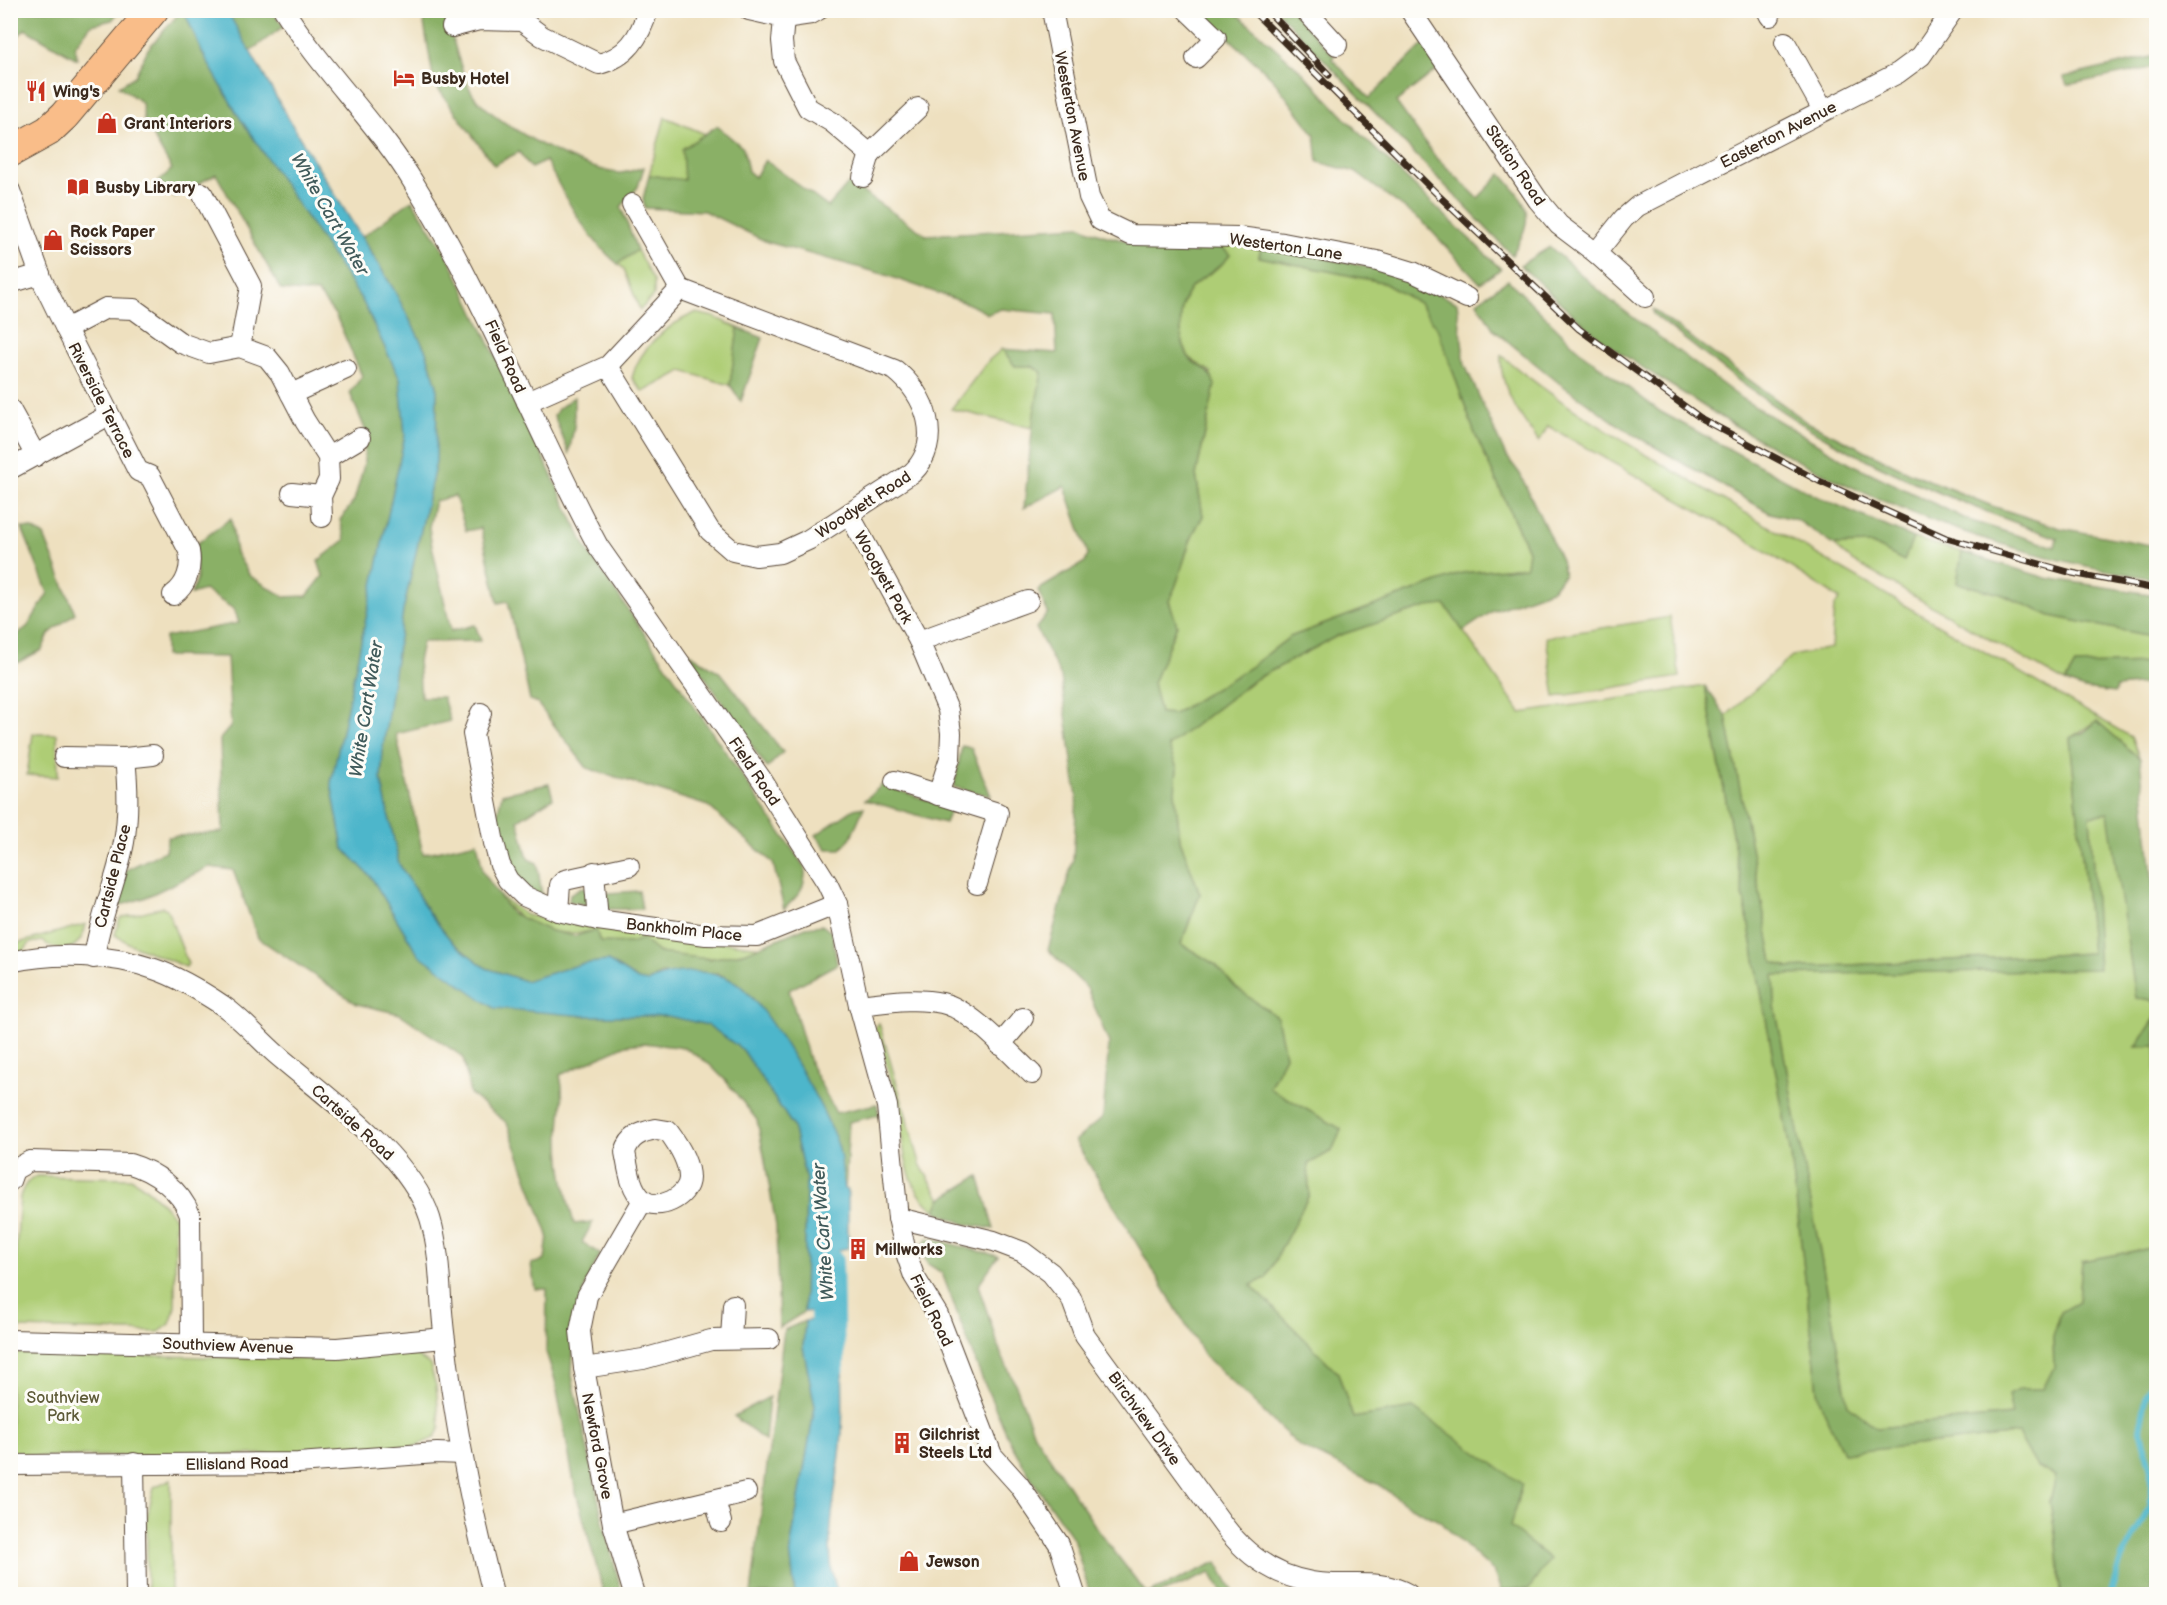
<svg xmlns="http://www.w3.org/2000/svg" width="2167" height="1605" viewBox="0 0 2167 1605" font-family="'Balsamiq Sans',sans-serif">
	<rect width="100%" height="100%" fill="#fdfcf7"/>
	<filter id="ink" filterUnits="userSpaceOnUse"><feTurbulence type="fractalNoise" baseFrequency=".0167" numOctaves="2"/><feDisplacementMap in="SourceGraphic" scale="12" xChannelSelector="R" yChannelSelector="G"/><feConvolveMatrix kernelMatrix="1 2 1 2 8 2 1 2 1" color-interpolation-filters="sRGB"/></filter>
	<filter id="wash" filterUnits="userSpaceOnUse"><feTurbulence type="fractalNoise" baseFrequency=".008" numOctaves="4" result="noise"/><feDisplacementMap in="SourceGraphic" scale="24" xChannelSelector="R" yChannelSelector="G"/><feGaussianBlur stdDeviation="1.35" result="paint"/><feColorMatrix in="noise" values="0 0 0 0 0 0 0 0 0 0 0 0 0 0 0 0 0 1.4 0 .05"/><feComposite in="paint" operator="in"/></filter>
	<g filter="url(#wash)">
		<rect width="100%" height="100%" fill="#eee0bf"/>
		<g fill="#aecd74" stroke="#747c49" stroke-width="1.5">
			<path d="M665,117L705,134L683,149L684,181L649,175Z"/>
			<path d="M11,232L19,257L11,269L13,264Z"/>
			<path d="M1219,244L1261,246L1259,257L1382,282L1419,303L1438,329L1475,434L1528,551L1526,567L1462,573L1290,637L1249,668L1174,714L1160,713L1153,683L1177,625L1169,601C1185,570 1183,547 1203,516L1196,475L1208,420L1211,372C1204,367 1192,362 1188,355C1178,336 1177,305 1191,288C1202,275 1217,272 1230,255Z"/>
			<path d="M637,250L654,282V295L640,310L624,269L618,264Z"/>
			<path d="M695,313L714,317L738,328L730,385L682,371L643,392L632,378C639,348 667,325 695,313Z"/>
			<path d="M1002,349L1015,366H1032L1042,372L1033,428L951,409L989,360Z"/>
			<path d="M1501,355C1551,398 1608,432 1665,466L2131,737L2140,759L2097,721L2070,738L2092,953L1789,968L1773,962L1726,716L1792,656L1831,648L1834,607L1840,599L1742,536L1548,426L1539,442C1520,416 1499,388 1501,355Z"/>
			<path d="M1913,538L1962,552L1957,583L2001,594L2051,616L2156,637V663L2075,665L2065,682L1852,561L1834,545L1872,544L1904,561Z"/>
			<path d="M1445,605L1521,713L1705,686L1791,1155L1819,1399L1843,1453L2018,1434L2037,1467L2056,1476L2050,1503L2058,1550L2060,1594H1569L1568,1591L1556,1594H1503L1501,1590L1529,1589L1510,1527L1413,1408L1353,1418L1338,1373L1250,1285L1266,1278L1309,1195L1308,1164L1332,1151L1341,1129L1269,1088L1285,1056L1277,1017L1236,988L1216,965L1181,944L1200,894L1180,840L1175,792L1177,768L1168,746L1254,680L1337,636L1427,606Z"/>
			<path d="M1670,617L1680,677L1555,697L1546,637Z"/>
			<path d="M33,734H57L58,777L27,775Z"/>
			<path d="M2109,813L2136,997L2152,1000L2156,1004V1017L2136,1047L2156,1046V1247L2082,1261L2079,1302L2053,1337L2054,1367L2043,1390L2021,1389L2013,1415L1877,1428L1848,1406L1775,1006L1774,975L2098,968L2090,816Z"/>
			<path d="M498,895L526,915L557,922L762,947C730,958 694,963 661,953C654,951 647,944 642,939L631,943L600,942L596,930C559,940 520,926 498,895Z"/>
			<path d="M162,907L167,909L188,964L186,967L130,944L115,935L120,918Z"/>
			<path d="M86,924C81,950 63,956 42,941L30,943L24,951L11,956V945Z"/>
			<path d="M879,1023L921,1166L941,1199L936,1211C901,1186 904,1140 897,1102C892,1077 882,1052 875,1027Z"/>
			<path d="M38,1176L131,1178C148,1188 162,1202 175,1218V1309L170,1324L159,1332L18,1328L11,1320L20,1197C23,1186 28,1179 38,1176Z"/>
			<path d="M402,1351L416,1355L430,1365L436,1386L440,1428L434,1438L413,1447L299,1454L11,1457L10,1353L314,1359Z"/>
			<path d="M171,1479V1594H147V1517L154,1487Z"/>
		</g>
		<g fill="#8ab066" stroke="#626d42" stroke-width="1.5">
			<path d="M11,10H120V11L112,20L91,25L75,46L77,59L25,29L11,43Z"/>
			<path d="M181,11H184L202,52L238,115L362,300L400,379L405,435L331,783L343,848L371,877L418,954L551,1012L586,1016H668L708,1025L743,1050L793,1126L806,1180L804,1312L779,1328L776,1226L764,1155L757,1120L726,1081L707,1062L685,1048L644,1043L626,1045L560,1075C566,1102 559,1115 560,1141C560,1170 567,1196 574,1224L593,1222L582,1242L600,1254L586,1283L574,1323L572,1376L603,1521L622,1594H604L575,1488L555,1380L546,1352L547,1289H535L531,1264L545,1260L548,1235L507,1123L470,1094L463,1057L400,1014L357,1004L258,938L233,870L209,867L144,898L118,906L126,870L165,851L168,837L223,832L220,739L231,726L227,657L165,656V637L239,623L234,609L204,590L191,594L197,579L195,545L231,518L236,553L250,576L284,597L307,596L323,576L318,561L345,540L340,520L354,501L364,465L365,429L350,393L362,376L336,316L318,293L281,290L216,174L174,197L159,181L172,169L144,121L142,103L119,86L135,76L148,49Z"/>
			<path d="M227,11H271L284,26L249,52Z"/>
			<path d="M422,11H444C452,31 462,82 475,97C503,129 576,166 617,173C626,174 636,169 644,167L638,187L621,207L637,250L618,264C585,237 566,198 546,161L531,168L519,152L494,165L434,83Z"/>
			<path d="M1200,11H1234L1302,72L1363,137L1501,269L1480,283L1423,222L1355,172L1318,162L1315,135L1272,78Z"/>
			<path d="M1277,11H1292L1334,56L1332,59L1369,98L1424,44L1439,68L1396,102L1434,155L1478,198L1501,174C1532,208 1534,216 1512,255Z"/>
			<path d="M2156,56V67L2067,85L2064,77Z"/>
			<path d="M717,126L743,148L748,171L755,177L765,160L828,207L849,183L926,235L1081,226C1123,248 1172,243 1219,244L1230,255C1218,272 1201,276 1191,288C1177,305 1178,337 1188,356C1196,369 1207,362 1215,385L1196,475L1203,516C1183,547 1185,570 1169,601L1177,625L1153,683L1160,713L1174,714L1249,668L1290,637L1462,573L1526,567L1528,550L1475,434L1438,329L1419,303L1382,282L1259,257L1261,246L1394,272L1457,303L1465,365L1505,454L1520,474L1561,560L1564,574L1553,589L1493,611L1463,631L1445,605L1427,607L1337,636L1254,680L1168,746L1177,768L1175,792L1180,840L1200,894L1181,944L1216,965L1236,988L1277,1017L1285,1056L1269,1088L1341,1129L1332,1151L1308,1164L1309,1195L1266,1278L1251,1285L1338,1373L1353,1418L1413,1408L1522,1484L1510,1527L1550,1559L1529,1589L1501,1590L1493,1571L1439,1521L1411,1507L1377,1484L1299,1446L1204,1355L1075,1141L1103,1117L1109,1043L1087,988L1048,950L1073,860L1077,798L1061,677L1036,628L1048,613L1038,590L1085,562L1088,554L1065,486L1024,508L1034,413L1042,372L1032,366H1015L1002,349L1057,353L1055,314L1001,309L988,314L969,304L883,274L767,242L704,211L645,208L643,199L649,175L684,180L682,149Z"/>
			<path d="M412,200L448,256L587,550L805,868C806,889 799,895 784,909L773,863L708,806L587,768L537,703L530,700L508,601L498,603L481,528L466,531L455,496L435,501L429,527L431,541L451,631L475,625L481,641L422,642L418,661L421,697H443L450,721L396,734L423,854L477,842L483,872L511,913L551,931L575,936L596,930L600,942L631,943L642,939L659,953L709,959L744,953L806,927L822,925L832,933L837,964L789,990L811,1066L836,1113L877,1104L879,1115L849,1122L845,1190L737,983L717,973L661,974L648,982L638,980L608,961L581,964L525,981L486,968L453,943L429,913L399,864L381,779L383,748L403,611L436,462L437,386L426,351L393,288L362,237Z"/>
			<path d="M1550,247L1610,300L1742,399L1850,463L1968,520L2055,547L2057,538C1980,510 1903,481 1831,441C1767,406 1710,359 1653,314V310L1807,422L1909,472L1992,506L2060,528L2156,546V579C1982,552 1827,488 1680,391C1656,376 1631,361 1608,344C1577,320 1549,291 1520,265Z"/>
			<path d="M1508,280L1583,354L1661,412L1814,495L1913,538L1904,561L1872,544L1834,545L1797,520L1770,513L1629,432L1559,383L1494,330L1477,302Z"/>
			<path d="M738,328L763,338L741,401L730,385Z"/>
			<path d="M574,397V427L569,453L554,416L558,409Z"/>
			<path d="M22,528L33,529L44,536L75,613L49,634L42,650L11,666V640L28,626L48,593Z"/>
			<path d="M1962,552L2046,578L2156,595V637L2051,616L2001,594L1957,583Z"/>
			<path d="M688,652L722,674L783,752L767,768Z"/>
			<path d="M2156,663V683L2117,687L2115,693L2084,689L2065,682L2075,665Z"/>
			<path d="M1705,686L1726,716L1773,962L1789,968L2092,953L2070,738L2084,732L2097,721L2140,759L2156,914V1004L2152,1000L2136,998L2108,813L2090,816L2099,969L1774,975L1775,1006L1848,1405L1877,1428L2012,1415L2008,1395L2021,1389H2043L2054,1367L2053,1337L2061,1312L2079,1302L2082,1261L2156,1247V1579L2150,1594H2060L2058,1550L2050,1503L2056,1476L2037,1467L2018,1434L1843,1453L1819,1399L1791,1155Z"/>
			<path d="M962,746L971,748L991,796L954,787Z"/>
			<path d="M549,784L553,798L518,820L528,859L537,863L542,895L535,893L518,881L508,864L496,819L502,794Z"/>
			<path d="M882,785L951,808L945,823L865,800Z"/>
			<path d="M864,807L851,837L841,849H827L816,835L854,809Z"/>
			<path d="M582,887L590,891L587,905L569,901L570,894Z"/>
			<path d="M639,891L642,909H607L608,893Z"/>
			<path d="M2156,1017V1046L2136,1047Z"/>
			<path d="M979,1176L994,1229L965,1224L936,1211L941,1199Z"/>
			<path d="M928,1238L998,1256L978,1285L1001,1354L1017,1388L1034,1434L1100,1533L1147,1594L1217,1562L1235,1594H1224L1211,1573L1159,1594H1090L1073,1538L1033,1481L1011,1444L979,1371L942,1273L928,1264L920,1248Z"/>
			<path d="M805,1321L803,1347L815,1406L790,1550L795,1594H751L784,1330Z"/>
			<path d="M769,1397L765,1441L734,1416Z"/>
		</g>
		<g fill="#4db6cb" stroke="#447074" stroke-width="1.5">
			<path d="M184,11H227L298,135L393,288L426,351L437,386L436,462L403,611L383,748L381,779L399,864L429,913L453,943L486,968L525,981L581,964L608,961L638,980L648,982C671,968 711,968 735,982C764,1000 820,1101 834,1135C842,1152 842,1171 844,1189L848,1190V1248L833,1251L838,1309L804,1312L806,1180L793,1126L743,1050L708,1025L668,1016H586L494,1008L418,954L371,877L343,848L331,783L405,435L400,379L362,300L238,115L202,52Z"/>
			<path d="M840,1317C842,1355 844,1393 842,1431C840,1485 819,1542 838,1594H795L790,1550L815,1406L803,1347L805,1321Z"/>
		</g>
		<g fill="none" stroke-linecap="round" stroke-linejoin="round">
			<path stroke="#4db6cb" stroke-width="6" d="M2110,1594L2122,1558L2151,1505V1470L2140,1429L2147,1393L2156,1372"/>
			<path stroke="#4db6cb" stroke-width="34" d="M826,1262L828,1364"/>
		</g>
	</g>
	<g filter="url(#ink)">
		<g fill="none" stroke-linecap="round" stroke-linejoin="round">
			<defs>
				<g id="street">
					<path d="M284,10C323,72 377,122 415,185C486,300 534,427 598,546L762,780L827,883L837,904L859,1005L887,1106L898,1218L907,1256L914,1276L938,1315L992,1455L1019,1485L1059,1544L1075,1594"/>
					<path d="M749,10L784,18L782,41L784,61L808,108L832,122L870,154L918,108"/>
					<path d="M1052,10L1089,197L1100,220L1131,235L1239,237L1283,243L1377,261L1413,272L1467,298"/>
					<path d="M1187,10L1216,38L1196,58"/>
					<path d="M1305,10L1337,45"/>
					<path d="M1410,10L1538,200L1559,225L1596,253L1645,297"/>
					<path d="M1767,10L1770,16"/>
					<path d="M784,18L811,14L818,10"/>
					<path d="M452,27L479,20L522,21L542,36L599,64C627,57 640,37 648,10"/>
					<path d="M1785,42L1823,110"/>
					<path d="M863,177L870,154"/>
					<path d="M10,191L42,280L66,329L138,471L150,476L189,551C192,568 187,585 173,595"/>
					<path d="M202,193L251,286L240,347"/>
					<path d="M632,204L680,289"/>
					<path d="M1596,253L1624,218L1638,206L1898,73L1921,56L1953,10"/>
					<path d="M10,283L40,274"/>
					<path d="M66,329L106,308L134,309L181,343L209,353L240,347L267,357L280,373L305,421L328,457L329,479L321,496"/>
					<path d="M291,394L346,369"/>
					<path d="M527,402L608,366L680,289L895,370C926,394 944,442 912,473L808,540L780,553L756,556L733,551L710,531L608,366"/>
					<path d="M10,409L36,456"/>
					<path d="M328,457L360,438"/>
					<path d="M10,469L109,415"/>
					<path d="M292,493L321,496L322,517"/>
					<path d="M849,514L919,641L948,710L951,733L950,758L938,795"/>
					<path d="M919,641L1028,601"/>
					<path d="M481,713L473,734L494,843L500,865L508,880L524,896L558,911L598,920L706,935L757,936L837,904"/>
					<path d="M64,757L125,758L153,755"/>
					<path d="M895,781L998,813L977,884"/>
					<path d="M594,872L598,920"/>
					<path d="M558,911L560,885L565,880L629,866"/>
					<path d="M94,958C99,918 117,881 124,842C129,814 128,786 125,758"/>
					<path d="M10,962C55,952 111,954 154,969C178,977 201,991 222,1005C242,1019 258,1038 276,1054C326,1097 410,1155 430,1218C442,1257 439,1300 445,1340C455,1426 472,1511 493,1594"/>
					<path d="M859,1005C887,1002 915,997 942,1003C971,1009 1010,1054 1032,1074"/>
					<path d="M1000,1045L1023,1018"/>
					<path d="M656,1129L668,1131C677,1143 689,1162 689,1178C689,1197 658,1212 643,1200C630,1189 628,1167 625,1152C630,1136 641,1132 656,1129Z"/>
					<path d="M10,1181L14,1170L30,1161L130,1164C154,1171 181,1190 190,1215L191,1344"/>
					<path d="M898,1218L994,1241L1023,1252L1051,1273L1071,1298L1085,1336L1224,1526C1246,1555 1275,1576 1312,1582C1344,1588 1378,1577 1408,1594"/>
					<path d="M731,1339L733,1305"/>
					<path d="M10,1340L337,1348L444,1338"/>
					<path d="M584,1368L643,1359L711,1340L769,1339"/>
					<path d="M134,1463L136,1594"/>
					<path d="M10,1465L298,1463L437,1453L462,1454"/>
					<path d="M715,1500L721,1522"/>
					<path d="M613,1524L746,1492"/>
					<path d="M634,1594L613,1524L584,1368L580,1331L587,1296L643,1200"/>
				</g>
				<path id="primary" d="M10,152L48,131L64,116L153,10"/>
			</defs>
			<use href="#street" stroke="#564536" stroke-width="22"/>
			<use href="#primary" stroke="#564536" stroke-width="32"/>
			<use href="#street" stroke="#fff" stroke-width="20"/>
			<use href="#primary" stroke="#f9bd89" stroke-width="30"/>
			<defs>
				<g id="rail">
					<path d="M1252,10L1438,195L1579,329L1702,419L1819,481L1946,538L2072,573L2156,589"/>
					<path d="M1267,10L1329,75"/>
				</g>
			</defs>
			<use href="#rail" stroke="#3b2a1e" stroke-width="7"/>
			<use href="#rail" stroke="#fdfcf7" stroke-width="4.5" stroke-dasharray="14" stroke-linecap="butt"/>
		</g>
	</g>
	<defs>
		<symbol id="hotel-bare" viewBox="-9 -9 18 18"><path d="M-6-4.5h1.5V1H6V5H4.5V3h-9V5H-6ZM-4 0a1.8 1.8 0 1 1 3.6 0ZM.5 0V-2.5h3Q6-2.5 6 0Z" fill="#c8321e" stroke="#fdfcf7" stroke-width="2.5" paint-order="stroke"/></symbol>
		<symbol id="restaurant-bare" viewBox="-9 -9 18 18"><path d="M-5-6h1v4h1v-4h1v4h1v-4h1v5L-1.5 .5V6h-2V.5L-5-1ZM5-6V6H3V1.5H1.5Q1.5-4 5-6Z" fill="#c8321e" stroke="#fdfcf7" stroke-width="2.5" paint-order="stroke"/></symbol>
		<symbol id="shop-bare" viewBox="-9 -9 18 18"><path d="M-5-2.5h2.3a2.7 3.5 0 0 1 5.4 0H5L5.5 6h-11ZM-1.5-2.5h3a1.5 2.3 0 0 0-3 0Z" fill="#c8321e" stroke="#fdfcf7" stroke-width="2.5" paint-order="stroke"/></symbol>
		<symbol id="library-bare" viewBox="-9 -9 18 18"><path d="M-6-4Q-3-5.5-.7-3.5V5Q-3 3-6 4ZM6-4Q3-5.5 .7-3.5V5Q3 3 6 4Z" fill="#c8321e" stroke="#fdfcf7" stroke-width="2.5" paint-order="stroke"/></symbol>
		<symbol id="building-bare" viewBox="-9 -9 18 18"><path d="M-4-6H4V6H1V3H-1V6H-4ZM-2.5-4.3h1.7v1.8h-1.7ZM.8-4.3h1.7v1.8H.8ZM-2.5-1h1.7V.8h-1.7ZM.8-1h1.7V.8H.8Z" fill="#c8321e" stroke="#fdfcf7" stroke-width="2.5" paint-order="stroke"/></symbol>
	</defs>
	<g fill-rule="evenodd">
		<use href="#hotel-bare" x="389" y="63" width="30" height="30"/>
		<use href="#restaurant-bare" x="21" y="76" width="30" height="30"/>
		<use href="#shop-bare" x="92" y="108" width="30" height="30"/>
		<use href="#library-bare" x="63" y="172" width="30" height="30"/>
		<use href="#shop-bare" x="38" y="225" width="30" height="30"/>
		<use href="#building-bare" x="843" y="1234" width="30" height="30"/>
		<use href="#building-bare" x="887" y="1428" width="30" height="30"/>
		<use href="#shop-bare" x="894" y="1546" width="30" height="30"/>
	</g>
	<g text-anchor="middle" stroke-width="6" stroke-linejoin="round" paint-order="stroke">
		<g font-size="16" font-weight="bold" fill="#3b2a1e" stroke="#fdfcf7" text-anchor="start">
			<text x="421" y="84">Busby Hotel</text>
			<text x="53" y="97">Wing's</text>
			<text x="124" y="129">Grant Interiors</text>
			<text x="95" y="193">Busby Library</text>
			<text x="70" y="237">Rock Paper<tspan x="70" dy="18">Scissors</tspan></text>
			<text x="875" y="1255">Millworks</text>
			<text x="919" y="1440">Gilchrist<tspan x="919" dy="18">Steels Ltd</tspan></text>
			<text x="926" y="1567">Jewson</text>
		</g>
		<g font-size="16" fill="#3b2a1e" stroke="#fdfcf7">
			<text transform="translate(1073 116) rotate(79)" y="6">Westerton Avenue</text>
			<text transform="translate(1778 134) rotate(-27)" y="6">Easterton Avenue</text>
			<text transform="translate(1516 165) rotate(56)" y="6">Station Road</text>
			<text transform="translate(1286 246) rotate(8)" y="6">Westerton Lane</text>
			<text transform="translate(506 356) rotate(66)" y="6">Field Road</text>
			<text transform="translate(102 400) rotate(63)" y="6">Riverside Terrace</text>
			<text transform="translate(863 504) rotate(-33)" y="6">Woodyett Road</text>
			<text transform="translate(884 577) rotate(61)" y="6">Woodyett Park</text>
			<text transform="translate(755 771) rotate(56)" y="6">Field Road</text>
			<text transform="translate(112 876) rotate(-76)" y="6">Cartside Place</text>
			<text transform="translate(684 929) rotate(6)" y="6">Bankholm Place</text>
			<text transform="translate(353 1122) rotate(42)" y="6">Cartside Road</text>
			<text transform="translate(932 1310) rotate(64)" y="6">Field Road</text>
			<text transform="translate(228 1345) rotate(2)" y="6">Southview Avenue</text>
			<text transform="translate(1145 1418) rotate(54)" y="6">Birchview Drive</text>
			<text transform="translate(598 1446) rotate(79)" y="6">Newford Grove</text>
			<text transform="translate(237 1463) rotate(-1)" y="6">Ellisland Road</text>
		</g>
		<g font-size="16" fill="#5e5b38" stroke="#fdfcf7">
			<text x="63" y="1403">Southview<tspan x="63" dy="18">Park</tspan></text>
		</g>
		<g font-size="18" font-style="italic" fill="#415b5b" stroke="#fdfcf7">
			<text transform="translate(330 214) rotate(60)" y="6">White Cart Water</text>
			<text transform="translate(366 709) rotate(-81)" y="6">White Cart Water</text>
			<text transform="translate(823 1232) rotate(-94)" y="6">White Cart Water</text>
		</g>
	</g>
	<rect width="2167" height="1605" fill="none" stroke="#fdfcf7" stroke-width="36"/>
</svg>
